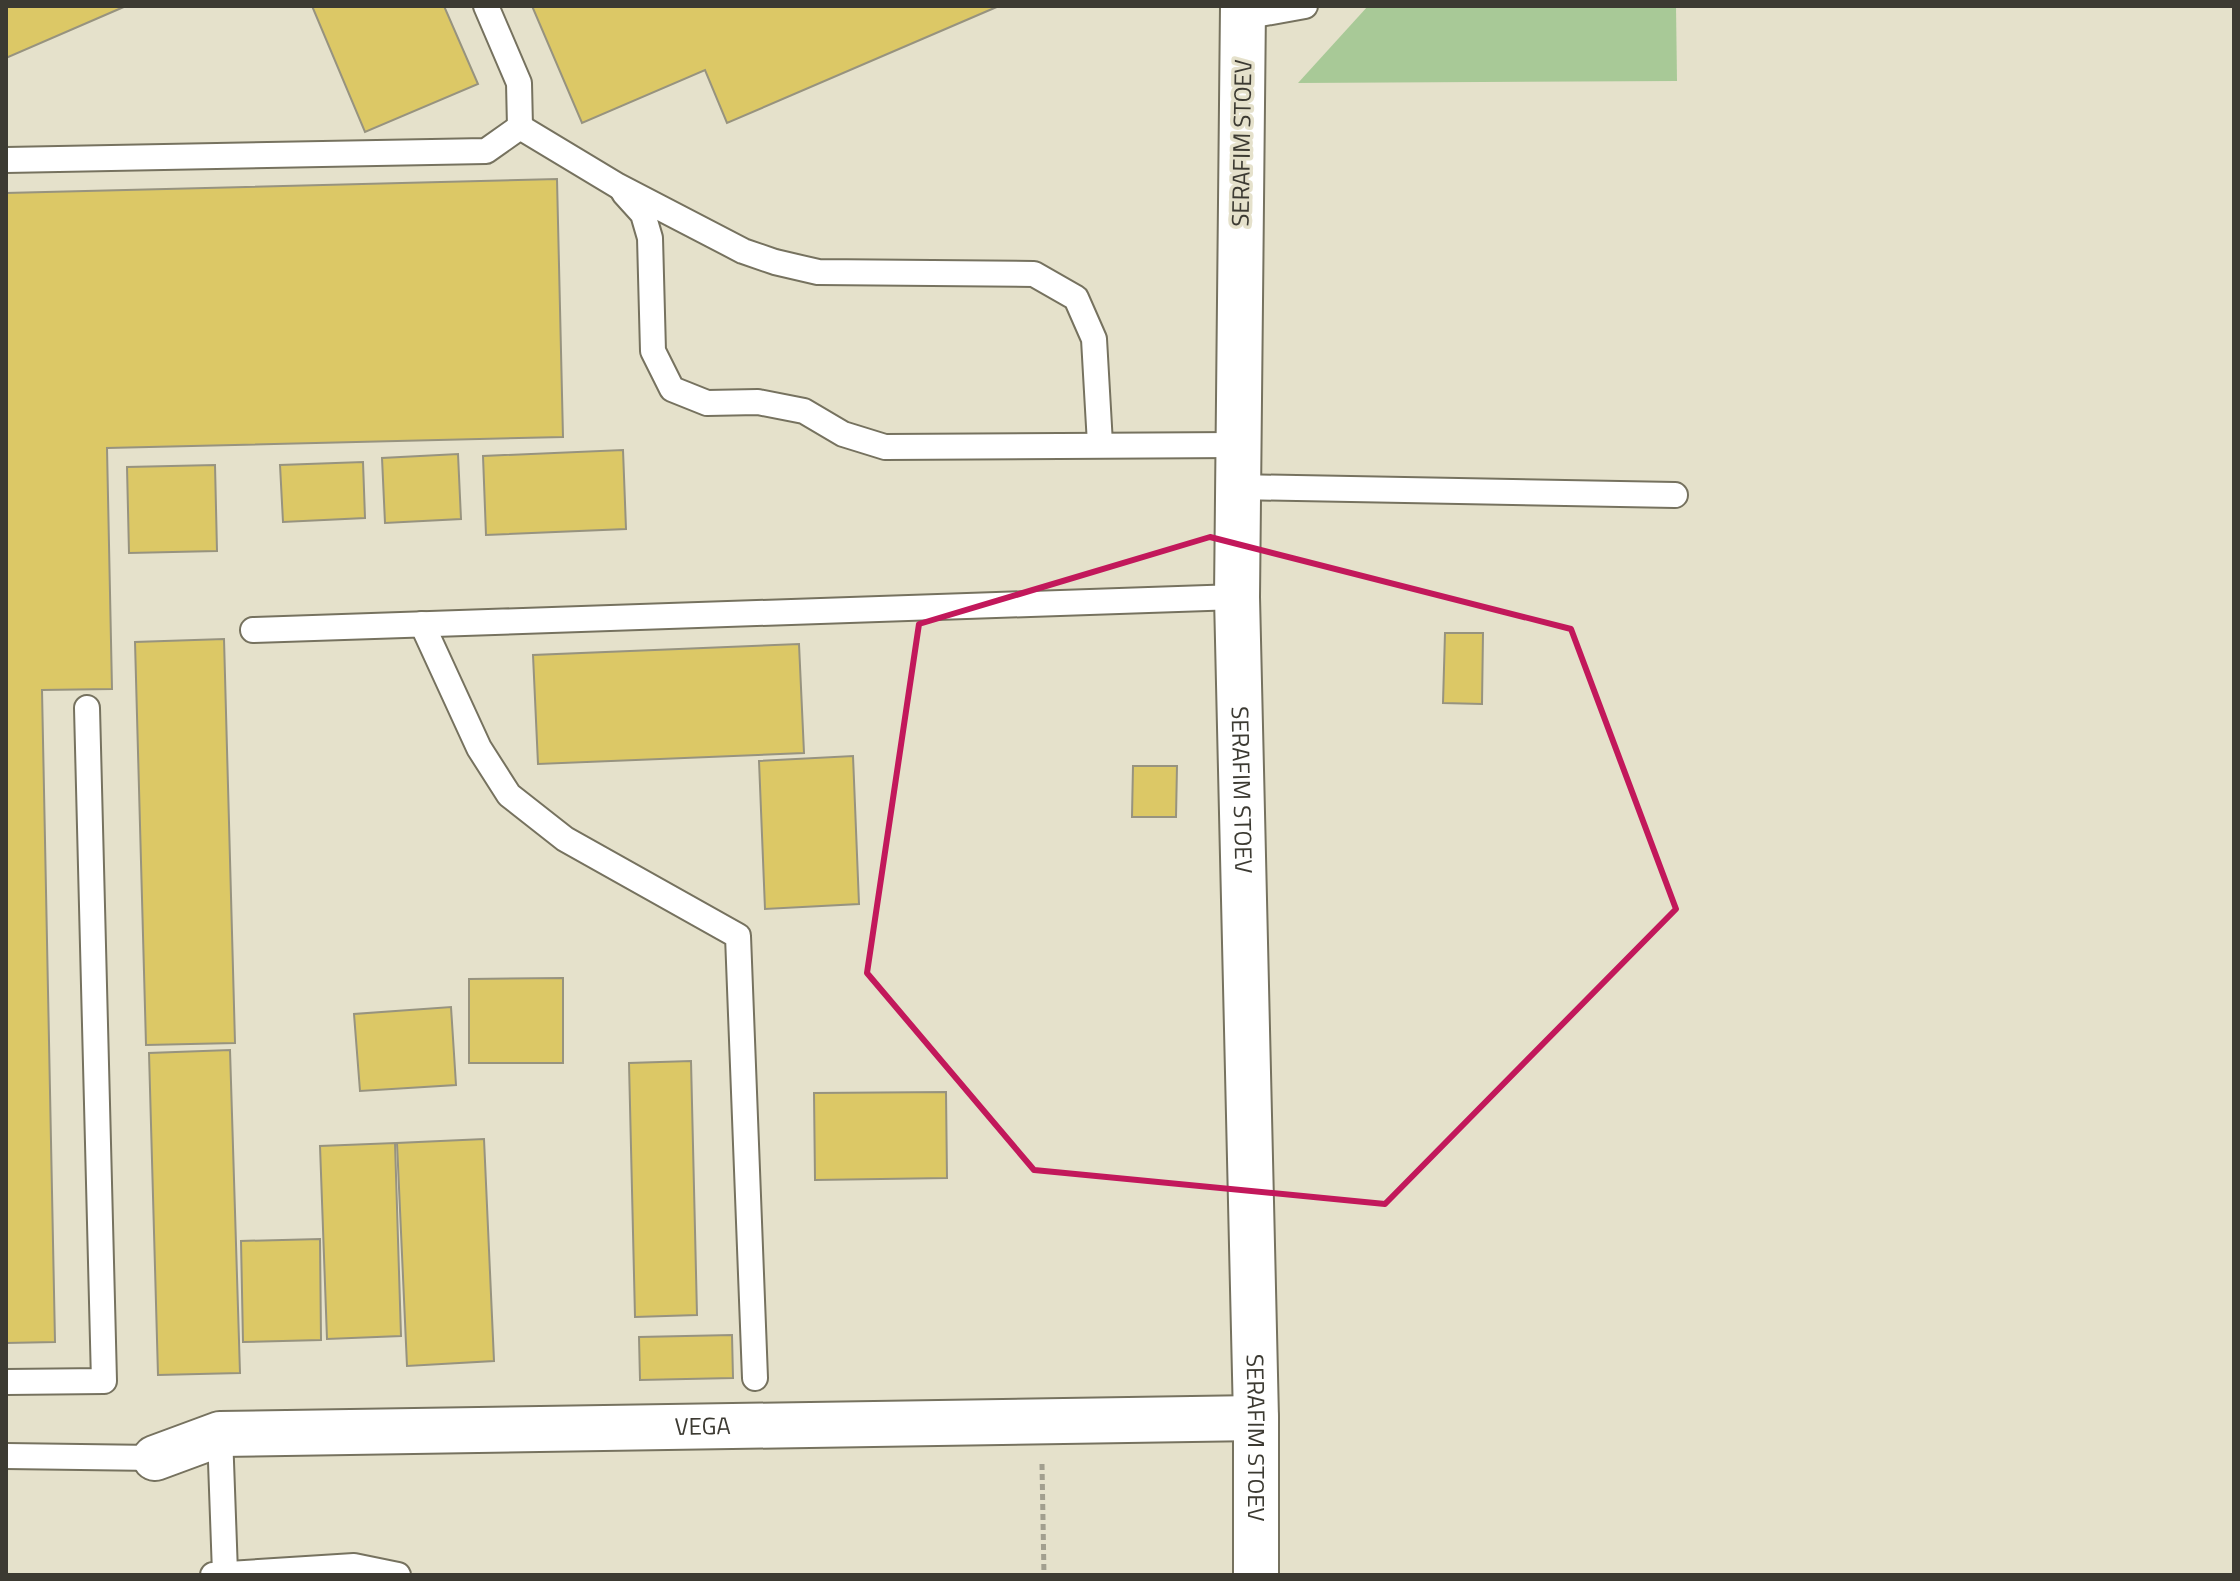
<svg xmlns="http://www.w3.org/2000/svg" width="2240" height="1581" viewBox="0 0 2240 1581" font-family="'Titillium Web',sans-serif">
	<rect width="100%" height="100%" fill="#e5e1cb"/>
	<path fill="#a8c997" d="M1368,6H1676L1677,81L1298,83Z"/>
	<g fill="#dcc866" stroke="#97937f" stroke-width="2">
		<path d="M6,6H126L6,58Z"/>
		<path d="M312,6H444L478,84L365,132Z"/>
		<path d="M532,6H999L727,123L705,70L582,123Z"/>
		<path d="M557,179L563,437L107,448L112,689L42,690L55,1342L6,1343V193Z"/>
		<path d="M623,450L626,529L486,535L483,456Z"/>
		<path d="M458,454L461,519L385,523L382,458Z"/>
		<path d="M363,462L365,518L283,522L280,465Z"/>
		<path d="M215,465L217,551L129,553L127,467Z"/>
		<path d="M1445,633H1483L1482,704L1443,703Z"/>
		<path d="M224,639L235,1043L146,1045L135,642Z"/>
		<path d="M799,644L804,753L538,764L533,655Z"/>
		<path d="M853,756L859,904L765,909L759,761Z"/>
		<path d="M1133,766H1177L1176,817H1132Z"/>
		<path d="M563,978V1063H469V979Z"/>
		<path d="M451,1007L456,1085L360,1091L354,1014Z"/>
		<path d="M230,1050L240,1373L158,1375L149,1053Z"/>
		<path d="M691,1061L697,1315L635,1317L629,1063Z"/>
		<path d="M946,1092L947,1178L815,1180L814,1093Z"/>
		<path d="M484,1139L494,1361L407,1366L397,1143Z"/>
		<path d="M395,1143L401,1336L327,1339L320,1146Z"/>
		<path d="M320,1239L321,1340L243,1342L241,1241Z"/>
		<path d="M732,1335L733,1378L640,1380L639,1337Z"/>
	</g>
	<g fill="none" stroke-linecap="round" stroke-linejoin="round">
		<defs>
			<g id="service">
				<path d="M486,6L519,83L520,127"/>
				<path d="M1243,17L1305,6"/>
				<path d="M6,160L486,151L520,127L618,186L743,251L775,262L818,272L1034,274L1076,298L1094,339L1100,444"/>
				<path d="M624,193L643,214L650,238L653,351L672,389L707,403L758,402L804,411L843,434L885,447L1237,445"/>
				<path d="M1237,487L1675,495"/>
				<path d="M422,624L479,748L509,795L565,839L738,936L755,1378"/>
				<path d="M253,630L1237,597"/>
				<path d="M6,1382L104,1381L87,708"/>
				<path d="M220,1434L225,1573"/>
				<path d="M6,1456L155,1458"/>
				<path d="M213,1575L354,1566L398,1575"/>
			</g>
			<g id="minor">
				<path id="s1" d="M1243,6L1237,597L1256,1418V1575"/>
				<path id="s2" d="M155,1458L220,1434L1256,1418"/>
			</g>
		</defs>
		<use href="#service" stroke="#76725f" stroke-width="28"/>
		<use href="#minor" stroke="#76725f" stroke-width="48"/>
		<path stroke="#a29f8f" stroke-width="5" stroke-dasharray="6 4" stroke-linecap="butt" d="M1042,1464L1044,1575"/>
		<use href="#service" stroke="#fff" stroke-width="24"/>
		<use href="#minor" stroke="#fff" stroke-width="44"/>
	</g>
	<path fill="none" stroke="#c2185b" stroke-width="6" stroke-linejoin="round" d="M1210,537L1571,629L1676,909L1385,1204L1034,1170L867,973L919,624Z"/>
	<g text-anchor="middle" stroke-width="7" stroke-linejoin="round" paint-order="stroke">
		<g font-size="24" fill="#3c3a32" stroke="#e5e1cb">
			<text transform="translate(1242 143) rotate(-89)" y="8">SERAFIM STOEV</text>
			<text dy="8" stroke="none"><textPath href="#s1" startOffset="784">SERAFIM STOEV</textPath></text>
			<text dy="8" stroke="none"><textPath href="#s2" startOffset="552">VEGA</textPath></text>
			<text dy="8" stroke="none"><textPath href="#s1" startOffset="1432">SERAFIM STOEV</textPath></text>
		</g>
	</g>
	<rect width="2240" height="1581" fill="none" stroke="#3c3a32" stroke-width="16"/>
</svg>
